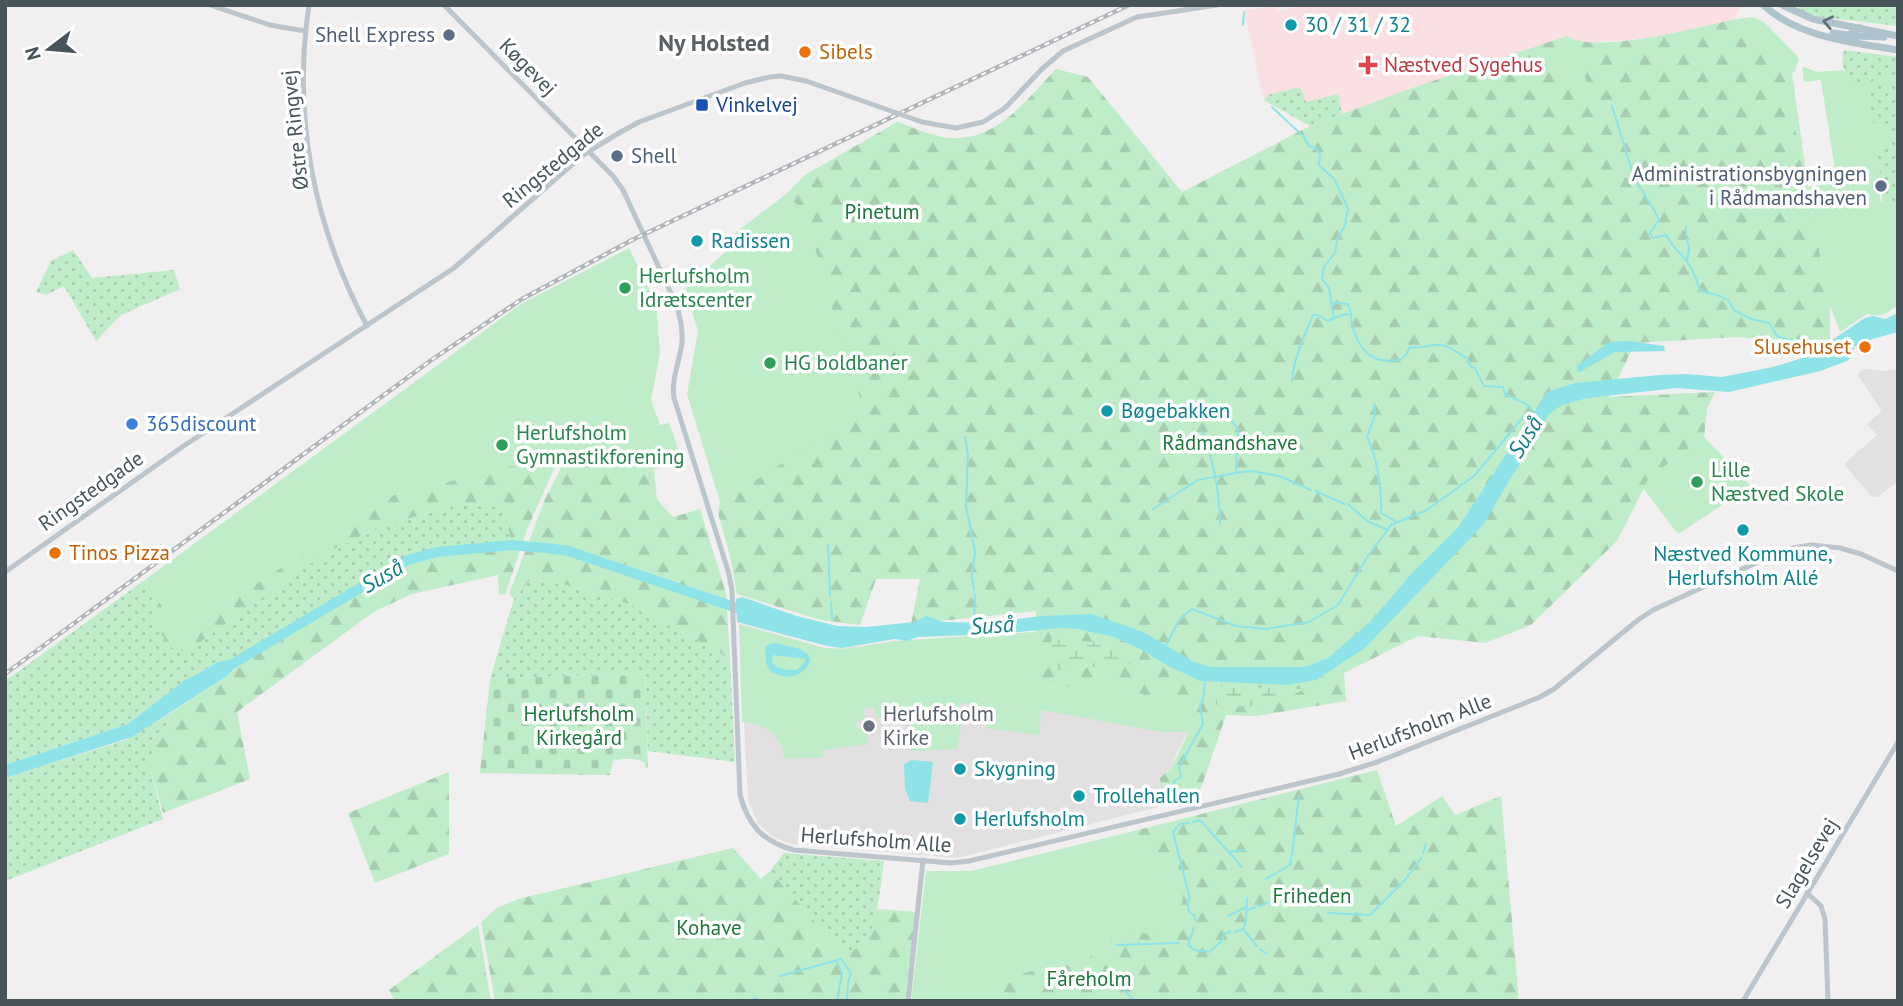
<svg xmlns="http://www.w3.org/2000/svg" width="1903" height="1006" viewBox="0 0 1903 1006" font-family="'PT Sans',sans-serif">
	<defs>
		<pattern id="grass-dots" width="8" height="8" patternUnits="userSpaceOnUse" patternTransform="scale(1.75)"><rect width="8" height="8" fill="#bfedc9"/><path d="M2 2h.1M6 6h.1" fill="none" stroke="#a6cdaf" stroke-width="1.8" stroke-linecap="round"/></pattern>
		<pattern id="forest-firs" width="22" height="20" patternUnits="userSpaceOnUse" patternTransform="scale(1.75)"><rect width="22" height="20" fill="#bfedc9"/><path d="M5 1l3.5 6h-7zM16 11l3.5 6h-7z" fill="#a6cdaf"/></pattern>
		<pattern id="wetland-marsh" width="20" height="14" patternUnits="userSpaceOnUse" patternTransform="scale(1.75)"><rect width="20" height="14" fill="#bfedc9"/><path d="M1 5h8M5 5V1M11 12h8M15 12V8" fill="none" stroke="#a6cdaf"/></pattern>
		<pattern id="cemetery-stones" width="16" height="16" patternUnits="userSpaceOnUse" patternTransform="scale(1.75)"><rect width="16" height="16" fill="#bfedc9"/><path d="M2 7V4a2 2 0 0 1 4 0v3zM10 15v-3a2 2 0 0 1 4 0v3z" fill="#a6cdaf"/></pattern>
	</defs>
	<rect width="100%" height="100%" fill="#f1efef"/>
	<g fill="#e2e0e0">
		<path d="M1865,369L1884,371L1898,369V481L1878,497H1872L1844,464L1877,435L1867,424L1882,411L1857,374Z"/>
		<path d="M739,624L825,648L837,649L896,641L1035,632L1039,688L1194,721L1176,754L1172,767L1166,771L1170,804L957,858L792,844L782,841L771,835L758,823L748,800Z"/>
	</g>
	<path fill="#fae0e2" d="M1303,5H1741V6L1735,19L1659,37L1588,43L1576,42L1567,37L1412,88L1310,126L1264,100L1244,10L1276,6L1279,11Z"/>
	<g fill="url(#grass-dots)">
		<path d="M1800,5H1898V26L1821,17L1798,11Z"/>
		<path d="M1844,50L1898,57V204L1883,206L1880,182L1868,184L1849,85L1842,63Z"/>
		<path d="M1300,87L1306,102L1338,94L1342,114L1310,126L1264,100L1268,95Z"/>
		<path d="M73,250L92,278L174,270L180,289L121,315L96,341L64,286L46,295L36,292L51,261Z"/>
		<path d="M459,504L504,507L512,545L437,552L408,560L244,657L218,662L182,682L128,724L5,765V681L146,579L152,589L155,623L169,647L324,554L379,527Z"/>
		<path d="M531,579L566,585L632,605L730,658L735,762L648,751L645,673L490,679L514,599Z"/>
		<path d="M172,712L149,764L163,819L5,881V778L126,740Z"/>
		<path d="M784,853L884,861C882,877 876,931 866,943C860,951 850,952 841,951L770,871Z"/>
	</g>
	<g fill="url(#forest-firs)">
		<path d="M1735,19L1753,30L1785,74L1830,306V343L1737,337L1635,343L1609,397L1715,392L1707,409L1704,437L1649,478L1617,541L1531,625L1485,643L1418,636L1344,673L1346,701L1257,716L1226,715L1197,800L1170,804L1167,791L1161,786L1160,778L1172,767L1194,720L1111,685L1039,688L1035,632L1036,611L911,624L920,579H876L860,625L820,620L737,594L730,556L718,513L720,502L835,320L824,276L801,208L785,195L805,175L897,122C913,127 933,137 950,138C998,141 1026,100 1056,69L1088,77L1182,192L1310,126L1412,88L1567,36C1595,55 1701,27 1735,19Z"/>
		<path d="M583,463L621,481L654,470L657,500L673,517L700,509L726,593L730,658L632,605L566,585L531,579L514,599L509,594L545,499L562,466Z"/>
		<path d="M510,466L555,467L528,527L505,595L499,594L498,575L412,594L375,611L237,712L250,779L163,813L149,764L172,712L227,676L244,657L408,560L437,552L512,545L504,507L459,504L379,527L324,554L186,652L169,647L155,623L152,589L178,634L394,495Z"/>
		<path d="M1377,770L1396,826L1442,796L1455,815L1501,796L1519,1001H973L988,981L1088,958L1120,931L1177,863L1118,835Z"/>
		<path d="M449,772V854L375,883L348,813Z"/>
		<path d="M733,848L761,879L770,871L841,951C870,952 870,932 877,909L916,912L905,1001H495L481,922L497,908L518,899Z"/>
		<path d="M478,925L491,1001H395L389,990Z"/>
	</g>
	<g fill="url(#wetland-marsh)">
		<path d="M1051,639L1111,643L1140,658L1132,664L1058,670L1052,656Z"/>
		<path d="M1214,686L1305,689C1269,707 1255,708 1216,705Z"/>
	</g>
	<path fill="url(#cemetery-stones)" d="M645,673L648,767L646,769L644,762C635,758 622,758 613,761L610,775L480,773L490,679Z"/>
	<g fill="#bfedc9">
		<path d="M1753,17L1764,22L1799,58L1795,71L1792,73L1808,187L1837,183L1821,80L1804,82L1802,66L1816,72L1843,70C1857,97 1872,77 1892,75L1893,83L1867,88L1873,123H1886L1890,145L1876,148L1880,172L1877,176L1881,203L1898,201V308L1894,307C1886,316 1878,316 1867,314L1840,332L1830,306L1785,74L1753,30L1736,19Z"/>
		<path d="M1573,43L1587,83L1558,93L1545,53Z"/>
		<path d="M785,195L801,208L824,276L835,320L863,407L860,415L720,502L687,394L698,331L685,289L737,241L735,233Z"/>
		<path d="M629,248L656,303L660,353L651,400L660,425L669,423L682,460L621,481L583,463L510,466L394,495L178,634L146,579L521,304Z"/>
		<path d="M1704,437L1751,486L1678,534L1643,488L1649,478Z"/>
		<path d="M739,624L825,648L849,649L896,641L1035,632L1039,688L1111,685L1170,702L1194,721L1188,732H1162L1041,710L1039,735L986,728L989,708L960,703L957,718L962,719L957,749L910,751V707L883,710L884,717L876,718L874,707L863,709L864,719L856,721L857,728L866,727L868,744L823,750V757L785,759C781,734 766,724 742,722Z"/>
		<path d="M1118,835L1177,862L1183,898L1173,936L1120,931L1088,958L988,981L973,1001H911L926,871H971Z"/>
	</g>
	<g fill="#8ee3e8" fill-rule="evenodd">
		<path d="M1898,313V332L1865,341L1854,347V355L1847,361L1820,371L1729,392L1677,388L1587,398L1562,405L1549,414L1483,525L1365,648L1316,680L1287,685L1201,681L1168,666L1142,650L1114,637L1078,629L1060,628L998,634L918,637L907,641L895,639L842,648L827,646L737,622L736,599L742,597L797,616L837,626L866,627L914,622L927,616L943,622L988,623L1041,616L1092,614L1143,632L1194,662L1210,667H1305L1328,658L1370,622L1413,572L1457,529L1547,392L1575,383L1660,375L1686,374L1722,377L1773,367L1809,356L1822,347L1823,341L1832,340L1865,318L1873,316L1885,319Z"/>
		<path d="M1630,341L1664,346L1665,351L1615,352L1580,372L1577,371V366L1609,342Z"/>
		<path d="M776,643L800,649L808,654L810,660C804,679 785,680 770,671L766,663L765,647L769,644ZM773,655L805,659V662L797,670C787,670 778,670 772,662Z"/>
		<path d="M244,657L227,676L132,737L5,778V765L128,724L182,682L218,662Z"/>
		<path d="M912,760L933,762L928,803L910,801L905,789L904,764Z"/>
	</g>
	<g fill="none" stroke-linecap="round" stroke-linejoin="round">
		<g stroke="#8ee3e8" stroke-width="2">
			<path d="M1243,25L1244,12"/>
			<path d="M1612,106L1633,174"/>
			<path d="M1272,107L1304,137L1308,145L1317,149L1320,154L1319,165L1334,179L1348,208L1345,225L1337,240L1335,253L1324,267L1322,279L1329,288L1334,318L1345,314L1351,315C1352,331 1360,353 1377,359C1383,362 1393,360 1400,360L1406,355L1410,347C1424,349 1430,344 1440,345C1450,345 1458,354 1467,358L1471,367L1475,368L1484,386L1503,387L1505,394L1526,404L1535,413"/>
			<path d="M1634,177C1640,189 1656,210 1659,220L1650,233L1653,238L1666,235C1672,247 1681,253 1688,263C1695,272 1696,282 1701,291L1720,296L1729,301L1734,310L1751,319L1769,323L1777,336L1821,349"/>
			<path d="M1686,235V227"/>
			<path d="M1687,239L1689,248L1687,261"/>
			<path d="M1332,303L1348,304L1351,314"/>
			<path d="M1292,381C1294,357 1304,337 1313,315H1318L1328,321L1334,318"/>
			<path d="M1374,404L1375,415L1367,437C1377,457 1382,489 1381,513L1397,522"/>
			<path d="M1228,416L1238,429L1236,471"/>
			<path d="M1203,432C1214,463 1220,491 1220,524"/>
			<path d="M965,437L968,454L966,506L975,552L972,576L974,590"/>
			<path d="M1315,491L1345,504"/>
			<path d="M1348,504L1367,521L1388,530"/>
			<path d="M1153,509L1198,480L1236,473L1251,471L1279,476L1311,490"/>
			<path d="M828,545L830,596"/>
			<path d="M831,602L832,619"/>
			<path d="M974,624L975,594"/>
			<path d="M1165,647L1180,619L1192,609L1236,626L1266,629L1309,622L1338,605L1368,556L1391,525L1427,510L1474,476L1525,415H1533"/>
			<path d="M1179,804L1174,781L1181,777L1179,767L1203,724L1200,706L1203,700L1205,681"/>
			<path d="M1193,822L1200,820L1242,867"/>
			<path d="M1189,823L1180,824L1173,832L1190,899L1187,901L1189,912L1195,916V920"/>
			<path d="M1228,852L1245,850"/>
			<path d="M1423,853L1426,844"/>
			<path d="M1292,855L1299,796"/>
			<path d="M1266,879L1290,865L1291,858"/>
			<path d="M1260,906L1268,902"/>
			<path d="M1248,910L1256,907"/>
			<path d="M1328,913L1370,915L1405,880L1421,858"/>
			<path d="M1228,916L1246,907"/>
			<path d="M1194,927L1188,945L1195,950L1209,952L1222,941L1224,934L1230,932"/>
			<path d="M1243,929L1257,946"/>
			<path d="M1235,932L1243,929L1246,922L1247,898"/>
			<path d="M1117,945L1179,943"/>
			<path d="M1260,949L1267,954"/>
			<path d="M836,961L842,973L837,1001"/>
			<path d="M780,976L841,959L851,973"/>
			<path d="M1113,978L1134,1001"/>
			<path d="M754,997L759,1001"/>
			<path d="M847,1001L848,983L851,974"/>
		</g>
		<path stroke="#8ee3e8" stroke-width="10" d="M234,663L397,566L408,560L437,552L512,545L546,548L568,551L740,609"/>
		<g stroke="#bbc5cb" stroke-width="5">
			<path d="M210,5L270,25L305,31"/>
			<path d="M309,5C292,117 314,227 367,326"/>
			<path d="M444,5L613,176L623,190L675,302C680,315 683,328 682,342C680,361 671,378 674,398L729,574L732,591L740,795C748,825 763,842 794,850L951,863L969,861L1339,774L1377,762L1540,697L1554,689L1638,620L1653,610L1771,556L1793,548L1811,545L1840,548L1861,554L1898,571"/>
			<path d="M922,122L956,128L983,122L1005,108L1042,69L1063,51L1137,17L1217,5"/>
			<path d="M5,572L185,445L454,268L583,155L619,133L639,122L745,83L770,77L781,76L806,81L877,106"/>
			<path d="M1807,893L1821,906L1825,919L1828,1001"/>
			<path d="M908,1001L923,860"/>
			<path d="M1743,1001L1898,742"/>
		</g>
		<g stroke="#afc3cc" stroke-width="7">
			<path d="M1763,5C1800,38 1851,42 1898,50"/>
			<path d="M1782,5L1813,19L1898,36"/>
			<path d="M1833,33L1849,35L1860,28"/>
			<path d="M1851,39L1858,36L1884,37"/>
		</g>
		<defs>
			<path id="rail" d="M5,674L430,361L522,299L634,239L1129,5"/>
		</defs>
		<use href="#rail" stroke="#b1b5b9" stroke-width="4.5"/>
		<use href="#rail" stroke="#fff" stroke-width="2" stroke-dasharray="5" stroke-linecap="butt"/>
		<path stroke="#bbc5cb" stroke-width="5" d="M877,106L922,122"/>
	</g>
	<defs><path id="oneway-chevron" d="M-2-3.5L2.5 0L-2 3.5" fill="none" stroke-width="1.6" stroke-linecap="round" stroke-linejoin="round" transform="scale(1.75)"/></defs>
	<use stroke="#617077" href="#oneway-chevron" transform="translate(1828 22) rotate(-168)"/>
	<g fill="#0f9aa8" stroke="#fff" stroke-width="2.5">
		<circle cx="1291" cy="25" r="7"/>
		<circle cx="697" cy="241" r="7"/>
		<circle cx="1107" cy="411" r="7"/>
		<circle cx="1743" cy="530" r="7"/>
		<circle cx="960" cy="769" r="7"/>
		<circle cx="1079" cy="796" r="7"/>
		<circle cx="960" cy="819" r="7"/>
	</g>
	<g fill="#5c6f8a" stroke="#fff" stroke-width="2.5">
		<circle cx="449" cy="35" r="7"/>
		<circle cx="617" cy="156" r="7"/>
		<circle cx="1881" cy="186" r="7"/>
	</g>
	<g fill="#e8710a" stroke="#fff" stroke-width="2.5">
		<circle cx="805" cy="52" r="7"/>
		<circle cx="1865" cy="347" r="7"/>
		<circle cx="55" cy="553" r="7"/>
	</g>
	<path fill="#e0444e" stroke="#fff" stroke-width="2.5" d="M1364.5 54.5h7v7h7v7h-7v7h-7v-7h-7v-7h7z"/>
	<rect fill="#1a4fb4" stroke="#fff" stroke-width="2.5" x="695" y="98" width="14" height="14" rx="3.5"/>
	<g fill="#2e9e5b" stroke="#fff" stroke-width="2.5">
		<circle cx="625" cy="288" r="7"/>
		<circle cx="770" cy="363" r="7"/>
		<circle cx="502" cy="445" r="7"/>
		<circle cx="1697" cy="482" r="7"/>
	</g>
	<circle fill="#3f7fe0" stroke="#fff" stroke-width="2.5" cx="132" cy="424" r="7"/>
	<circle fill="#6b7280" stroke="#fff" stroke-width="2.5" cx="869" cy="726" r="7"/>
	<g text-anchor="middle" stroke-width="7" stroke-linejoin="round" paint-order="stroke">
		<g font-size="21" fill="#0d838f" stroke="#fff" text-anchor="start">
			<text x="1305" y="32">30 / 31 / 32</text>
			<text x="711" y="248">Radissen</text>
			<text x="1121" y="418">Bøgebakken</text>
			<text x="1743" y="561" text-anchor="middle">Næstved Kommune,<tspan x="1743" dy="24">Herlufsholm Allé</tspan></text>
			<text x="974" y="776">Skygning</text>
			<text x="1093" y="803">Trollehallen</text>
			<text x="974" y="826">Herlufsholm</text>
		</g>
		<g font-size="21" fill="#4e5e75" stroke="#fff" text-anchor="end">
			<text x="435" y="42">Shell Express</text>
			<text x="631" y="163" text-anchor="start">Shell</text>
			<text x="1867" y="181">Administrationsbygningen<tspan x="1867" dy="24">i Rådmandshaven</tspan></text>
		</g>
		<g font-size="21" fill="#c56008" stroke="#fff" text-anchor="start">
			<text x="819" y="59">Sibels</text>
			<text x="1851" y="354" text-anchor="end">Slusehuset</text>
			<text x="69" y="560">Tinos Pizza</text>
		</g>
		<g font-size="21" fill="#be3a42" stroke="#fff" text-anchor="start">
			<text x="1384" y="72">Næstved Sygehus</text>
		</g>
		<g font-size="21" fill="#47555b" stroke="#fff">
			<text transform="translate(528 67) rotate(45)" y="7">Køgevej</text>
			<text transform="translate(295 130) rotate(-96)" y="7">Østre Ringvej</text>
			<text transform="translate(553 165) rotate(-39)" y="7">Ringstedgade</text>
			<text transform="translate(91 491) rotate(-35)" y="7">Ringstedgade</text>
			<text transform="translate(1420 727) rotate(-21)" y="7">Herlufsholm Alle</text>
			<text transform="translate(876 840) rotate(4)" y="7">Herlufsholm Alle</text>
			<text transform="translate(1807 863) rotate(-59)" y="7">Slagelsevej</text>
		</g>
		<g font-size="21" fill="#164399" stroke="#fff" text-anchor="start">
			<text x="716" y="112">Vinkelvej</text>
		</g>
		<g font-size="21" fill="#1b7a3b" stroke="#fff">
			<text x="882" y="219">Pinetum</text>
			<text x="1230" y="450">Rådmandshave</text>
			<text x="579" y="721">Herlufsholm<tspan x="579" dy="24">Kirkegård</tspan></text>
			<text x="1312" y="903">Friheden</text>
			<text x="709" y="935">Kohave</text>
			<text x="1089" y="986">Fåreholm</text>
		</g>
		<g font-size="21" fill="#27864d" stroke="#fff" text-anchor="start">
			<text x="639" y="283">Herlufsholm<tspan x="639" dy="24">Idrætscenter</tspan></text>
			<text x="784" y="370">HG boldbaner</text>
			<text x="516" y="440">Herlufsholm<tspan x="516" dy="24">Gymnastikforening</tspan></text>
			<text x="1711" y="477">Lille<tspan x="1711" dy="24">Næstved Skole</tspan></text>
		</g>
		<g font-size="21" fill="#366cbe" stroke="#fff" text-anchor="start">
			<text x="146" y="431">365discount</text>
		</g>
		<g font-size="21" fill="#5b616d" stroke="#fff" text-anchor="start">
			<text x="883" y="721">Herlufsholm<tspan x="883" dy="24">Kirke</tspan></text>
		</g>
		<g font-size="23" font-style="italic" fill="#128086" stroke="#fff">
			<text transform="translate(1525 437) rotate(-58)" y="8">Suså</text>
			<text transform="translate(382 576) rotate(-30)" y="8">Suså</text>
			<text transform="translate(992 625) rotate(-4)" y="8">Suså</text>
		</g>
		<g font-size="24" font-weight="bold" fill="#5b6063" stroke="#fff">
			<text x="714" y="51">Ny Holsted</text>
		</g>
	</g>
	<rect width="1903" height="1006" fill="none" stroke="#47555b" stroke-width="14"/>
	<g transform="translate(49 49) rotate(254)" stroke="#ffffff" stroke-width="5" paint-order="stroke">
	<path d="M0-5L12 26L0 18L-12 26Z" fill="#47555b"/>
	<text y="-10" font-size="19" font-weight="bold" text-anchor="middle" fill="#47555b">N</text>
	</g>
</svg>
